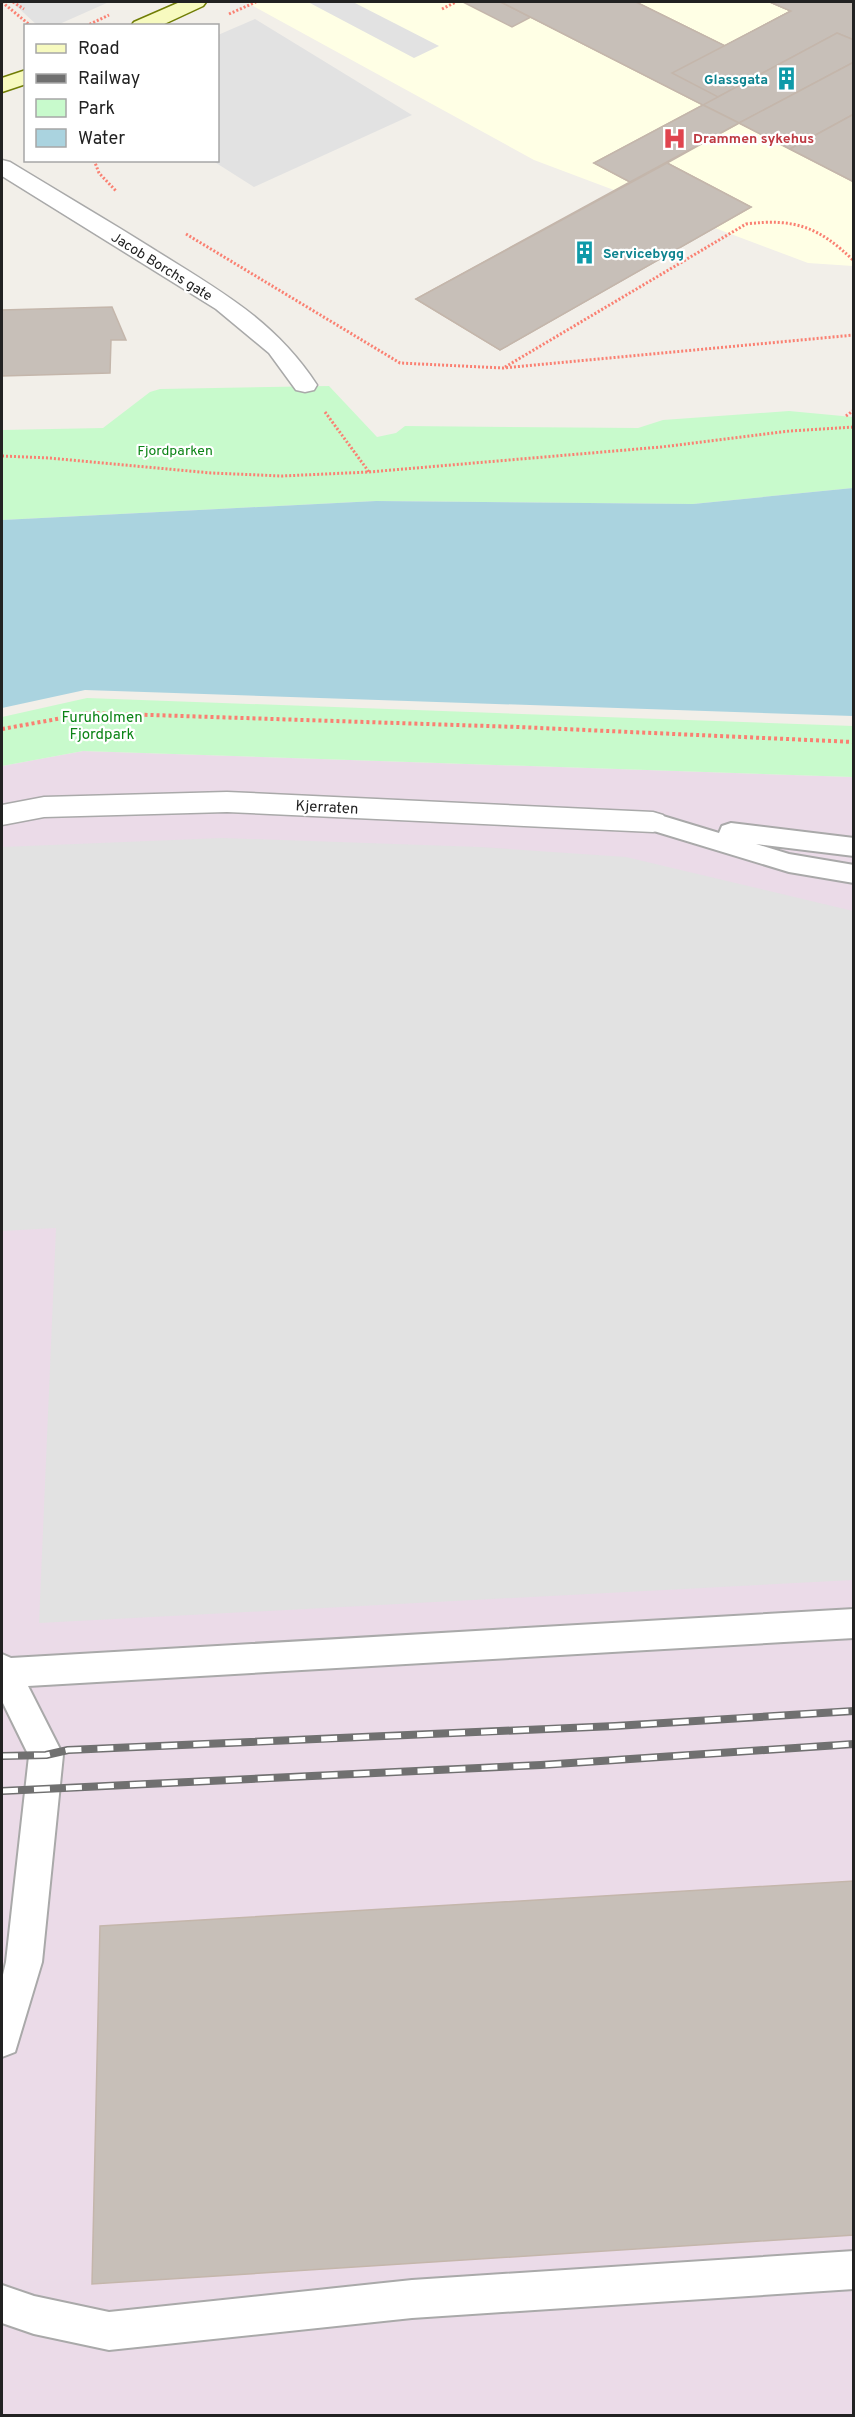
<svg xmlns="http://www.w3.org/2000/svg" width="855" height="2417" viewBox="0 0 855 2417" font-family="Overpass,sans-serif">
	<rect width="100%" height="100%" fill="#f2efe9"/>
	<path fill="#ebdbe8" d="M83,751L853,777V2415L2,2416V766Z"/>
	<path fill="#ffffe5" d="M246,2H853V266L808,263L534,160Z"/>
	<g fill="#c8facc">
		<path d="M329,386L377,437L396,433L405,426L638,428L663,420L789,411L853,417V488L693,504L376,501L2,520V430L103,428L150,392L160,389Z"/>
		<path d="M87,698L853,726V777L83,751L2,766V717Z"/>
	</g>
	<g fill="#e2e2e2">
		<path d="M12,2H109L55,26L37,25Z"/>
		<path d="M308,2H353L439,46L414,58Z"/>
		<path d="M255,19L412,115L254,187L213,161L218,160V35Z"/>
		<path d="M222,838L480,847L626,857L853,911V1580L39,1623L56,1228L2,1231V847Z"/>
	</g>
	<path fill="#aad3df" d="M853,488V716L85,690L2,708V520L376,501L693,504Z"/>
	<g fill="#c7bfb8" stroke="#c4b6ab" stroke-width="1.5">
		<path d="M463,2H501L531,17L512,27Z"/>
		<path d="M501,2H636L725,46L791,11L770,2H854V40L837,33L703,105Z"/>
		<path d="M501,2H636L725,46L791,11L770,2H854V182L739,123L667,163L751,207L500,350L416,299L630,182L594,163L703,105Z"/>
		<path d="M770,2H854V40L837,33L718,97L672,73L791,11Z"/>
		<path d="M837,33L854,40V62L739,123L703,105Z"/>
		<path d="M854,62V114L790,149L739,123Z"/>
		<path d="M703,105L739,123L630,182L594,163Z"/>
		<path d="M854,114V182L790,149Z"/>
		<path d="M667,163L751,207L500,350L416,299Z"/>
		<path d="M112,307L126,340H111L110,373L2,376V310Z"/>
		<path d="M854,1881V2235L92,2284L100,1926Z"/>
	</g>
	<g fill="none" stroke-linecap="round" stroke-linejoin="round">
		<defs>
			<g id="lane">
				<path d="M653,813L719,833L722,826L731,823L854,838V856L756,844L789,854L854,865V883L789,872L644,828L640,822L644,816Z"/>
				<path d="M854,1609V1638L28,1686L63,1755L42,1962L15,2052L2,2057V1979L6,1962L29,1756L2,1701V1654L11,1658Z"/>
				<path d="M854,2251V2289L412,2318L109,2350L34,2334L2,2323V2285L34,2296L109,2312L412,2280Z"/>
			</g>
			<g id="street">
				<path d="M2,160L10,162C59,192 109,221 158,252C222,292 275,321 317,385L314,390L305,392L296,390L269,353L216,309L2,176Z"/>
				<path d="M227,792L653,812L663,815L668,822L663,829L653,832L227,812L44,817L2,825V805L44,797Z"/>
			</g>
			<g id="secondary">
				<path d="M180,2H206L203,6L160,26H131L134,22Z"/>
				<path d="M26,70V84L2,92V78Z"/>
			</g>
		</defs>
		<use href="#lane" stroke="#a9a9a9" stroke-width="4"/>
		<use href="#street" stroke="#a9a9a9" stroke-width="3"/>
		<use href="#secondary" stroke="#707d05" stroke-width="3"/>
		<g stroke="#fa8072" stroke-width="3" stroke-dasharray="2 2" stroke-linecap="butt">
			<path d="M2,2L31,26"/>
			<path d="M13,2L24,9"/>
			<path d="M442,9L456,2"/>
			<path d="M229,14L256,2"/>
			<path d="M86,26L109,15"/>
			<path d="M94,160L99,173L116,191"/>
			<path d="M186,234L400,363L503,368L854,335"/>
			<path d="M505,367L746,224C795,218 819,227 854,261"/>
			<path d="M325,412L369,472"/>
			<path d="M846,416L854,410"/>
			<path d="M2,456L49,458L211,473L282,476L369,472L661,447L790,431L854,427"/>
		</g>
		<path stroke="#fa8072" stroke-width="4" stroke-dasharray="3 3" stroke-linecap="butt" d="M2,729L90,713L518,727L854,742"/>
		<use href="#lane" fill="#fff" fill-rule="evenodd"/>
		<use href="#street" fill="#fff" fill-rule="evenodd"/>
		<use href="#secondary" fill="#f7fabf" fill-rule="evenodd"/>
		<defs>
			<g id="rail">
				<path d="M2,1756L46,1755L68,1750L615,1726L854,1711"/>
				<path d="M2,1791L541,1765L854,1744"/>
			</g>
		</defs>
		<use href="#rail" stroke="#707070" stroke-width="8"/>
		<use href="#rail" stroke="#fff" stroke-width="5" stroke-dasharray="16" stroke-linecap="butt"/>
	</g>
	<defs>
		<symbol id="building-bare" viewBox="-9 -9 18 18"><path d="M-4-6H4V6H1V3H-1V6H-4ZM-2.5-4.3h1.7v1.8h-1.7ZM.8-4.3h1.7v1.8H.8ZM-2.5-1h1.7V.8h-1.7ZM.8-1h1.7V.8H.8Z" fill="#0f9aa8" stroke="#fff" stroke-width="2.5" paint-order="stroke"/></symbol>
		<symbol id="hospital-bare" viewBox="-9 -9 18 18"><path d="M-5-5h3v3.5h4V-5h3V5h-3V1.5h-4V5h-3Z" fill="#e0444e" stroke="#fff" stroke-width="2.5" paint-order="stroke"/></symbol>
	</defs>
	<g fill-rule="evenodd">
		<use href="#building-bare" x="770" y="62" width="33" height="33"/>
		<use href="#hospital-bare" x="658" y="122" width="33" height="33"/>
		<use href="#building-bare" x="568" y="236" width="33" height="33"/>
	</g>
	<g text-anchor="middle" stroke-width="4.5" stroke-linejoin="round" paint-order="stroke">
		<g font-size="14" font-weight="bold" fill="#0d838f" stroke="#fff" text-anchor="end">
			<text x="768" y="84">Glassgata</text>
			<text x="603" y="258" text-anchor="start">Servicebygg</text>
		</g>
		<g font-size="14" font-weight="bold" fill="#be3a42" stroke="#fff" text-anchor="start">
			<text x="693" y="143">Drammen sykehus</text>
		</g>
		<g font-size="14" fill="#222" stroke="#fff">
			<text transform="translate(162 266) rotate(32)" y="5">Jacob Borchs gate</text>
		</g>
		<g font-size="14" fill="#0c8416" stroke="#fff">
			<text x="175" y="455">Fjordparken</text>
		</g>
		<g font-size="15" fill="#0c8416" stroke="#fff">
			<text x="102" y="722">Furuholmen<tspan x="102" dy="17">Fjordpark</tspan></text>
		</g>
		<g font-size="15" fill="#222" stroke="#fff">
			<text transform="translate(327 807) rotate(3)" y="5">Kjerraten</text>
		</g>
	</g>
	<rect width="855" height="2417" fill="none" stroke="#222222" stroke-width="6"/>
	<rect x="24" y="24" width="195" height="138" fill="#ffffff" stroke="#a7a7a7" stroke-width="1.5"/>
	<rect x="36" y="44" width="30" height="9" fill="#f7fabf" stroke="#a7a7a7" stroke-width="1.5"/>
	<text x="78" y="54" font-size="18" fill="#222222">Road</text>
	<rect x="36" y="74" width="30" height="9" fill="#707070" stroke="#a7a7a7" stroke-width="1.5"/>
	<text x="78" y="84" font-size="18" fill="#222222">Railway</text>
	<rect x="36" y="99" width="30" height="18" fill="#c8facc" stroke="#a7a7a7" stroke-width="1.5"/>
	<text x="78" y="114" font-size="18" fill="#222222">Park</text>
	<rect x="36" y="129" width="30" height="18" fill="#aad3df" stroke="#a7a7a7" stroke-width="1.5"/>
	<text x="78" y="144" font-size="18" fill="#222222">Water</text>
</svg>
